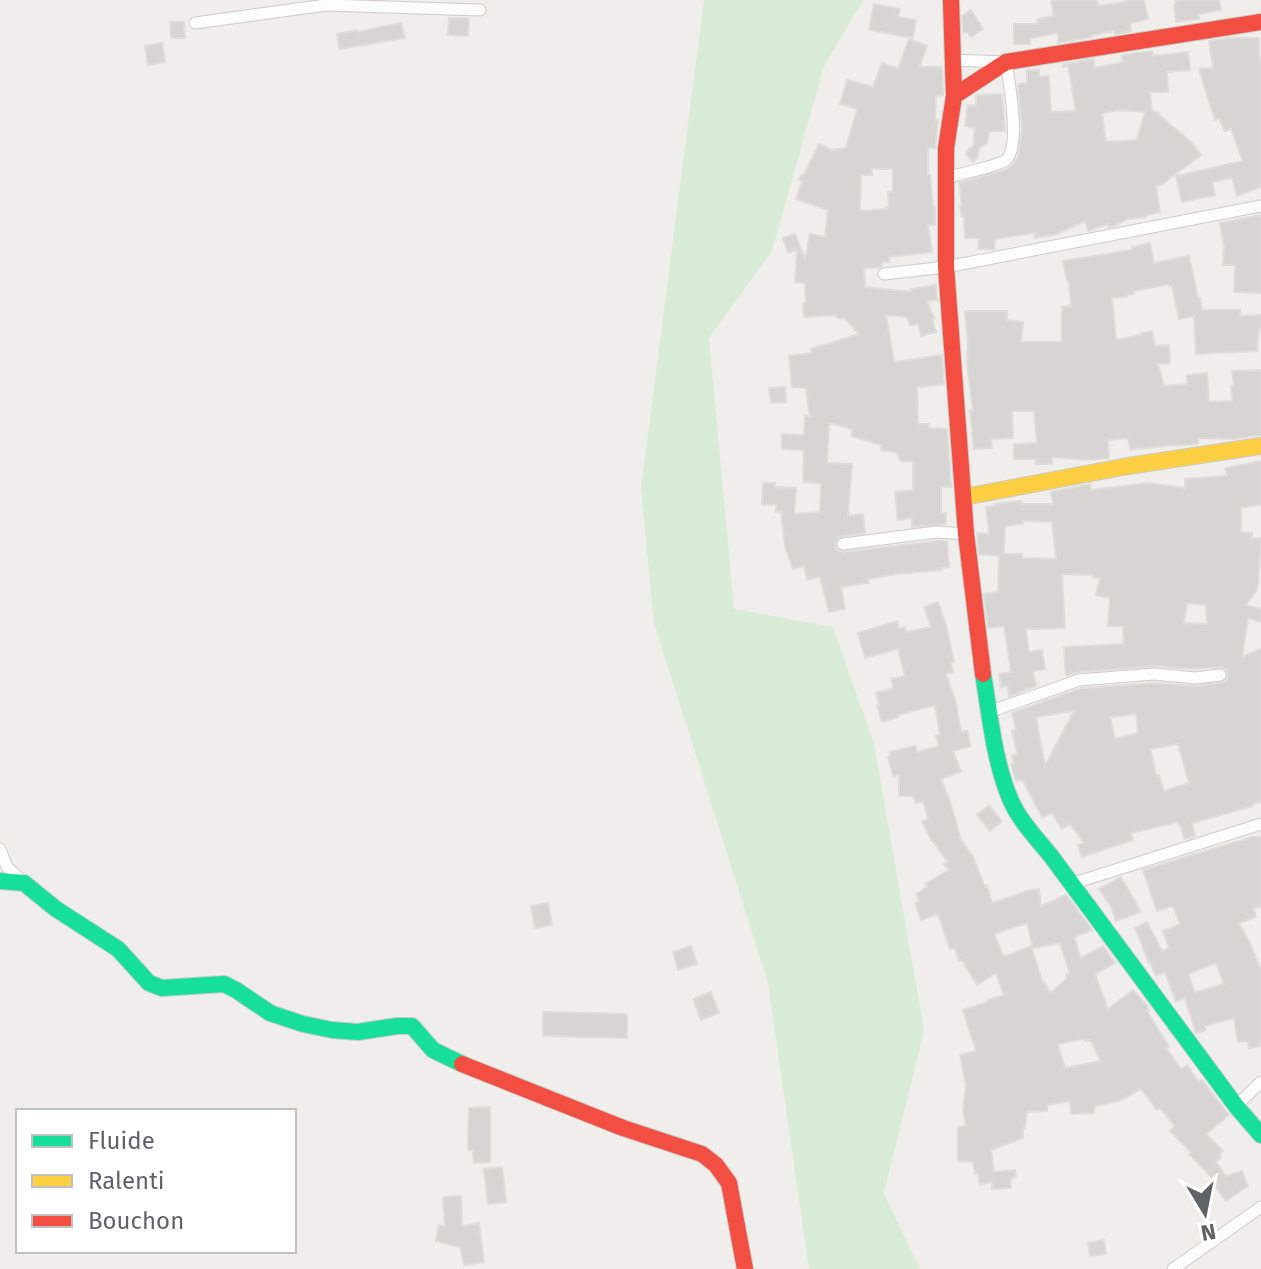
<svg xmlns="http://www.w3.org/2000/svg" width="1261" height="1269" viewBox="0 0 1261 1269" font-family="'Fira Sans',sans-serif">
	<rect width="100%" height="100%" fill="#efeeea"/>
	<path fill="#d8ebd6" d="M704,0H863L824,66L772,251L709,338L734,609L833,627L874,744L924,1030L884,1194L920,1269H809L768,983L654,623L641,489Z"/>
	<g fill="#d6d5d3" stroke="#deddd9" stroke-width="2" fill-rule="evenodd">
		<path d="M1051,0H1097L1098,6L1125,2V0H1144L1148,19L1130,23L1131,31L1115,34L1114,31L1092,35V37L1058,43V33L1030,38V44H1014V24H1038L1037,19L1054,16Z"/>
		<path d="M1175,0H1219L1221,10L1198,14L1199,19L1176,22L1174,5L1176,4Z"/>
		<path d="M874,4L900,9L898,17L916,20L913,38L869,30Z"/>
		<path d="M971,10L983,29L971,37L967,32L963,33L962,16Z"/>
		<path d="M449,18H469L468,36L448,35Z"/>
		<path d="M170,22H184L185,38H171Z"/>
		<path d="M401,23L405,38L339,49L337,34L357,30V32Z"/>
		<path d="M1227,38H1259V58H1261V187L1237,196L1232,178L1212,182L1215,195L1182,202L1176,176L1243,161L1231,129L1225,131L1219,118L1215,120L1199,69L1213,68L1209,41Z"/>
		<path d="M909,39L927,46L919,67H942L943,95L936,96L935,120H938L935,148L928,147V175H930L933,206H935V225H928L932,252L889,257L890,262H882V266L878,268H864L865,287L912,292L911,289L936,285L937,300L927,301L934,318L932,319L936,332L921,336L918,323L910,326L907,317L886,315L894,362L942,355L944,384L917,387L918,424H929V428L947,429L951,487H941V513H946V524L912,527V518L898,520L895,492L913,490V462L901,461L896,452L881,450V445L851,436L853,429L829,423L827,463L852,464L848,516L863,514L865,533L839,537L835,544L837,550L844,552L936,541H947L949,567L941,568V570L896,574L868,579V583L841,587L845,609L829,612L820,577L807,580L804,566L793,569L785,546L781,512H776V505H762L763,483H775V487L796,488L794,514L820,512L821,483L803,482L804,450L782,449V434L804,435L805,416L810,417L806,388L792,387L789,356L812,353L811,349L859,334L845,318H837V315L804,317L803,304H806L805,283L795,282L797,250L788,253L783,238L795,234L805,259L810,234L825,237L828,210L796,199L802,182L799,179L806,171L819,144L831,150L846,148L857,109L840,104L847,80L873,87L882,63L898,69ZM872,169H893V192H888L889,207H886L887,209L860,211L861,175H872Z"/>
		<path d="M162,43L165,62L148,65L145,46Z"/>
		<path d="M1152,51L1153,56L1188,52L1190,70L1167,72L1168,92H1150L1152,111L1160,113L1159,115L1192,143L1201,155L1161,185L1156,186L1160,212L1146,215V217L1128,219L1114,226L1109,227L1108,224L1088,231L1085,221L1057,234L1035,238V233L995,239L994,249H978L979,238H965L964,216L962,217L960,206H962L959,183L1005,170L1013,165L1018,157L1022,129L1018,84L1027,83V70H1039V77L1049,76L1051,112L1076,111L1068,66L1063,67V64L1094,59V68L1123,62L1121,55ZM1117,110L1145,112L1137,140L1106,142L1102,114Z"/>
		<path d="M1002,94L1005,131H989L987,143L979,148L978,156L973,162L966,154L969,149L973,147L975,128L965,126L968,105L976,106V95Z"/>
		<path d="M1261,215V293L1234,292L1235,265H1223L1224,245L1220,223Z"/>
		<path d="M1150,243L1154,263L1189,256L1198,298H1200L1202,310H1240V316L1261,315V330H1259L1257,351L1196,354L1194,316L1179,319L1172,286H1169V284L1134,291V294L1127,295V297L1112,298L1116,340L1141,335V333L1152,331L1155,346L1169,345L1170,363L1158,364L1164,386L1187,384V375L1207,373L1209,402L1232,401L1231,386H1234L1232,371L1261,370V435L1234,439L1198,438V444L1165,446L1130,450L1128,438L1108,440L1109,458L1084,460L1052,457V464H1036V459H1014V444L1037,443L1034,411H1012L1013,438L991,439L992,448L974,449L970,411H973L967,363L968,344L965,311H1007V320L1023,322L1021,342H1062V307L1071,306L1069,281H1067L1063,261L1132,250V247Z"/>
		<path d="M785,387L786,402L771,403L769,388Z"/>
		<path d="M1261,461V505L1241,507V532L1252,533L1251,539L1261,538L1258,588L1246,605L1261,609V622L1248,618L1242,657L1261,649V802L1253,804V806L1192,823L1195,836L1184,839L1181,826H1179L1178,822L1131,833L1133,840L1082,857L1078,845L1084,843L1070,824L1062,829L1052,813L1042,818L1023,780L1016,781L1011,764H1014L1012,755L1017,754L1012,731L1016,730L1012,713L1081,688L1154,683L1196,686L1224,682L1227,679L1228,673L1226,669L1220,667L1195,669L1153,666L1078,672L1066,676L1064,647L1124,644L1123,626H1108L1110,598L1096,595L1100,578H1093V575L1062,574L1065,628L1026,629L1029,652L1042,650L1045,669L1033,671L1036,686L1009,696L1008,686L1001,687L999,674L1011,672L1004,626L988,628L984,594L998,592L999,556L979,554L977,533L989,534L986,507L996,506L995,504L1021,501V504H1053L1051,492L1090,484L1091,490L1147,483L1185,488V479L1227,476L1226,468ZM1023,521L1052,522L1056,559L1022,558V554H1004L1005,526L1023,524ZM1187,603L1206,605L1207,624L1184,623ZM1074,711L1045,766L1036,717ZM1136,714L1138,733L1115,739L1110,717ZM1178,744L1189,783L1164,791L1159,775L1156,776L1151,749Z"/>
		<path d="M938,602L946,624L954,662L951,663L953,672L946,674L956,703L961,732L967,731L971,746L953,751L961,772L941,779L949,798L960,836L959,837L973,857L985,887L987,886L992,903L1025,892V891L1039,889L1041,906L1066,895L1092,930L1074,937L1081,958L1103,946L1115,963L1095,974L1108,1009L1133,990L1146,1004L1149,1010L1147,1011L1169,1047L1166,1048L1181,1069L1187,1065L1199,1082L1202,1080L1229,1115L1206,1134L1223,1151L1219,1155L1221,1157L1216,1162L1226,1176L1242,1171L1248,1186L1226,1201L1215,1186L1218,1184L1189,1154L1191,1152L1170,1131L1175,1126L1160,1108L1157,1110L1141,1089L1119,1101L1095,1106L1094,1113L1071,1114L1070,1101L1047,1105V1111L1027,1112L1025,1128H1023V1138L991,1150L994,1172L1015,1170L1016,1177L1010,1179L1011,1188L992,1189V1182L980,1184L978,1173L975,1174L973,1162L958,1161V1127L966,1126L963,1111L966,1085L960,1055L976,1051L963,1010L988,1002L987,1000L1004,995L996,973L977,985L962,960L959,961L955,948L950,949L938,914L921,920L915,903L920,901L916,894L927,887L925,884L949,870L944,864L948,862L931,839L922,822L928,819L923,801L916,803L913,796H899V775L893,776L888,757L891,756L890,752L915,746L917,752L939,746L936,736L940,735L935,705L898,715L899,717L882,722L877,705H879L876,693L894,688L891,679L905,676L898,649L865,658L858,633L897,621L899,629L905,627L906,632L931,627L924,607ZM1027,923L1033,948L1060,943L1070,974L1066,975L1067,979L1050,993L1044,982L1043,983L1031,946L1004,957L994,934ZM1085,1039V1041L1090,1040L1101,1061L1065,1068L1058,1044Z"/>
		<path d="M989,805L1002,821L990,831L977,815Z"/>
		<path d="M1252,837H1261V907L1253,908L1256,917L1239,923L1250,943L1261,970V1046L1249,1048L1248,1041L1238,1042L1234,1018L1205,1026L1206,1030L1196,1033L1185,998L1176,1002L1165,972L1156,976L1150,962L1149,963L1135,928L1147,922L1162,951L1169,948L1163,931L1180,924L1173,906L1157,911L1143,870ZM1216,963L1224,984L1195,992L1188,974Z"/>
		<path d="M1121,877L1141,912L1116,921L1111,907L1099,889Z"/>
		<path d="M548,903L552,925L535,928L531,906Z"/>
		<path d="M691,946L697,964L678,970L673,952Z"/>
		<path d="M711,992L719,1013L701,1020L693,999Z"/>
		<path d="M543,1012L627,1014V1038L543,1036Z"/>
		<path d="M490,1107V1162L474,1163L473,1150H468L469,1108Z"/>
		<path d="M502,1167L506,1202L488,1204L484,1169Z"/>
		<path d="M461,1196L462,1226L479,1223L484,1262L464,1265L460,1247L436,1241L439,1225L445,1227L443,1197Z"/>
		<path d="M1104,1240L1106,1254L1090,1256L1088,1243Z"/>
	</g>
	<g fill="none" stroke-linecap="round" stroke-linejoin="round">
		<defs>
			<g id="street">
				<path d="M195,23L326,5L480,10"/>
				<path d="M946,178C958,174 999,166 1006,160C1021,147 1009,81 1006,62L952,60"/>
				<path d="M884,274L946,267L1261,206"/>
				<path d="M843,544L936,532L966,534"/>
				<path d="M989,712L1079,680L1154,674L1195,678L1220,675"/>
				<path d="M0,849L7,867L24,883"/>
				<path d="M1071,884L1261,824"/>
				<path d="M1236,1106L1261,1082"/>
				<path d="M1173,1269L1261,1207"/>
			</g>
			<g id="fast">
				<path d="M983,674C990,715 994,762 1011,801C1020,821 1037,839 1051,856L1236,1106L1261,1135"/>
				<path d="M0,881L24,883L56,909L118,949L149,983L162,988L224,984L236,990L270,1013L303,1024L332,1030L358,1032L397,1026H412L433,1050L462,1064"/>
			</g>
			<path id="slow" d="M964,497L1128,466L1261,446"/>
			<g id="jam">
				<path d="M951,0L954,96L946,148V267L966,534L983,674"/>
				<path d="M954,96L1006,62L1261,22"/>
				<path d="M462,1064L623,1128L702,1154L716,1165L729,1183L745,1269"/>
			</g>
		</defs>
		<use href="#street" stroke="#cbcccc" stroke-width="13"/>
		<use href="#fast" stroke="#cacacb" stroke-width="18"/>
		<use href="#slow" stroke="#cacacb" stroke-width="18"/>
		<use href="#jam" stroke="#cacacb" stroke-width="18"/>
		<use href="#street" stroke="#fdfcfc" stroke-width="11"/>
		<use href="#fast" stroke="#16e098" stroke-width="16"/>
		<use href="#slow" stroke="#ffcf43" stroke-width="16"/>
		<use href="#jam" stroke="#f24e42" stroke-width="16"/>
	</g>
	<rect x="16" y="1109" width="280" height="144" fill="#ffffff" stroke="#bfc1c3" stroke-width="2"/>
	<rect x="32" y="1135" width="40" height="12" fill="#16e098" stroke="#bfc1c3" stroke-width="2"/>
	<text x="88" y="1149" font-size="24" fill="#5f6368">Fluide</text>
	<rect x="32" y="1175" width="40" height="12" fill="#ffcf43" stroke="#bfc1c3" stroke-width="2"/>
	<text x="88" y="1189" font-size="24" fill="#5f6368">Ralenti</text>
	<rect x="32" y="1215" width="40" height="12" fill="#f24e42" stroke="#bfc1c3" stroke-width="2"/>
	<text x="88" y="1229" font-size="24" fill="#5f6368">Bouchon</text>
	<g transform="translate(1205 1213) rotate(170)" stroke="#ffffff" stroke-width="6" paint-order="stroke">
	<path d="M0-6L14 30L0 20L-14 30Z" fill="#5f6368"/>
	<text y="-12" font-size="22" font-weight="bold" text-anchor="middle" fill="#5f6368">N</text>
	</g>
</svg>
